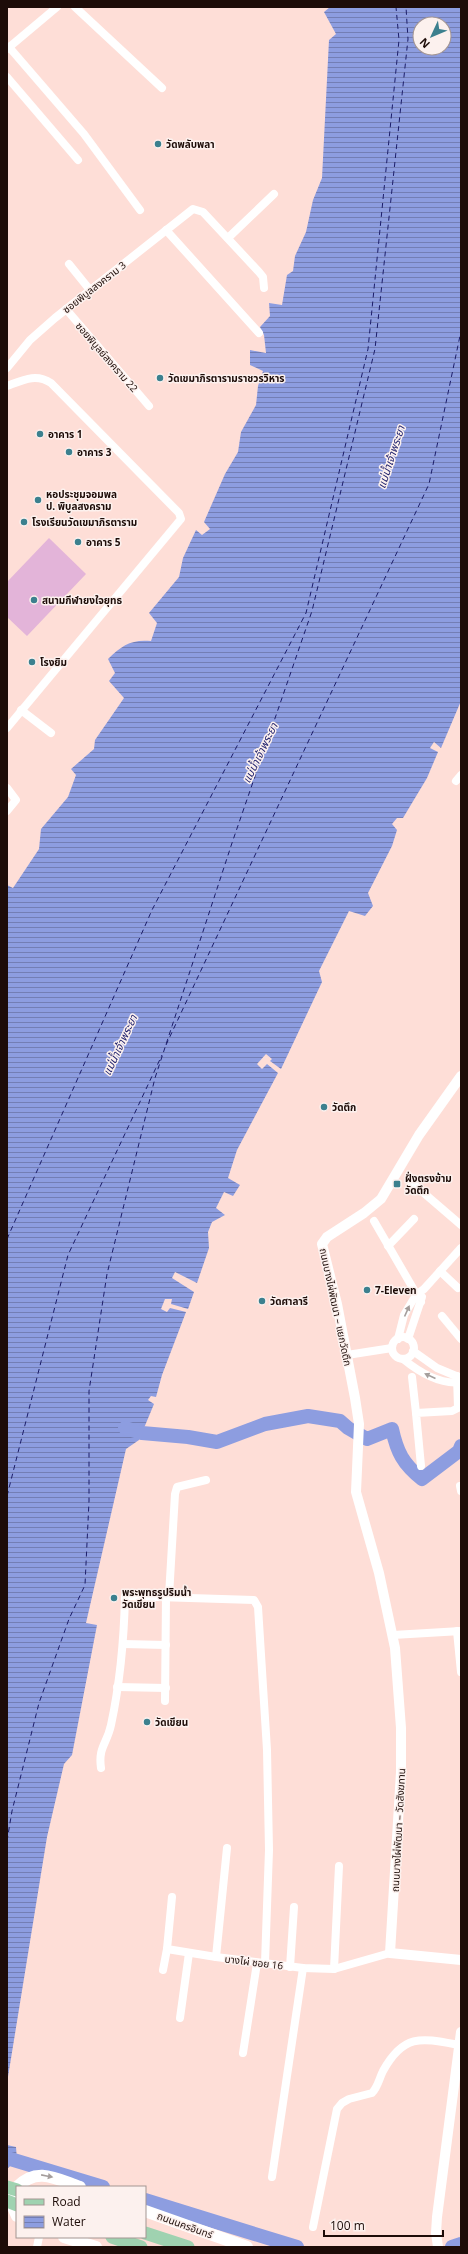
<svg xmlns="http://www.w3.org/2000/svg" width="468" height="2254" viewBox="0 0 468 2254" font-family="'Open Sans','Noto Sans Thai',sans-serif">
	<defs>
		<pattern id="water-rules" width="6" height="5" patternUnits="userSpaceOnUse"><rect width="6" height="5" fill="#8d9de0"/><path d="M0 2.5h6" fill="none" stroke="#737eb4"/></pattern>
	</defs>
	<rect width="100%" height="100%" fill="#feded7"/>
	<path fill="#e3b4d9" d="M49,538L86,574L27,636L7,617V582Z"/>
	<g fill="url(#water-rules)" fill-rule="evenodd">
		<path d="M330,7H461V701L441,748L434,742L430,748L438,752L427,778L403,818H397L392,824L397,830L392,846L368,893L373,906L365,916L349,911L319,971L322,982L281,1069L270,1061L272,1059L266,1054L257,1064L262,1069L267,1064L278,1073L237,1150L228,1178L240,1185L233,1196L224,1192L216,1208L225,1215L212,1222L208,1232L209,1248L197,1283L175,1272L172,1278L194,1292L188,1309L171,1304L172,1299H165L161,1309L167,1312L170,1308L186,1312L162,1375L156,1397L151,1396L148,1400L154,1404L139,1440L126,1449L86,1623L97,1625L72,1755L64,1764L47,1837L7,2083V885L13,888L39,849L41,829L68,797L76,775L71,769L94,749L95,740L124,698L109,681L115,673L108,659C122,645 132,639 151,641L157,623L149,613L179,577L183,558L196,530L202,535L210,529L204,522L225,474L238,452L241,432L256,405L258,386L263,371L250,365V350L266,353L264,335L260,327L270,316L269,303L282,305L287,275L293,271L295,256L306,232L313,200L322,178L329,40L336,34L324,12ZM420,24H444V48H420Z"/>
		<path d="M7,2145L16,2147L17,2160L8,2168L7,2173Z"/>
	</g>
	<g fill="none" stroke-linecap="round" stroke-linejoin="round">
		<g stroke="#8d9de0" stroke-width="14">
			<path d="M125,1428L142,1433L188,1437L217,1442L265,1424L308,1416L340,1421L348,1428L367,1439L392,1429C397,1452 403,1464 422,1479L459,1451L461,1446"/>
			<path d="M7,2158L103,2187"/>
			<path d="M145,2200L297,2247"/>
			<path d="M452,2247L461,2244"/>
		</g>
		<g stroke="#1b1d6a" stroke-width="1" stroke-dasharray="5 4" stroke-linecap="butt">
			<path d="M166,1045L429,484L461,331"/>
			<path d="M7,1239L152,910L306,613L368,349L399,40L396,7"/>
			<path d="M7,1496L68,1255L162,1055"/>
			<path d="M7,1841L12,1811L39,1703L69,1619L85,1585L89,1501V1391L107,1274L155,1078L232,843L312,611L375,349L408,39L406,7"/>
		</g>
		<g stroke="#fff" stroke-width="8">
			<path d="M75,7L162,88"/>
			<path d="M9,47L84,134L140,210"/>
			<path d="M7,49L57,7"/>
			<path d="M7,77L78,160"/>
			<path d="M166,230L259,333"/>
			<path d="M228,238L274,194"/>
			<path d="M69,264L90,290"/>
			<path d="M66,309L149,406"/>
			<path d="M7,368L30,340L55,318L193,209L203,212L259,272L263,277L264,288"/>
			<path d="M7,386C23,380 36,373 51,383L179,513L181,519L7,728"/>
			<path d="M21,710L51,733"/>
			<path d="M456,781L461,775"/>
			<path d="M7,788L16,800L7,811"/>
			<path d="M411,1182L461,1225"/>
			<path d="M374,1221L421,1302"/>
			<path d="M388,1246L414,1219"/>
			<path d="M440,1271L458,1288"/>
			<path d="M442,1316L461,1339"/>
			<circle cx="403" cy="1348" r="11"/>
			<path d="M398,1339L404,1315L416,1295L424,1289L461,1248"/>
			<path d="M408,1339L422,1297"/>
			<path d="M413,1351L437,1368L461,1378"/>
			<path d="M347,1355L392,1348"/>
			<path d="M403,1359C419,1372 440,1385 461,1382"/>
			<path d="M412,1377L416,1413"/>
			<path d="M421,1466L416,1413L452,1411L458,1408L457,1376"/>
			<path d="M460,1486L461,1491"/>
			<path d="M169,1596L175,1494L177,1487L206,1480"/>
			<path d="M457,1631L461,1672"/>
			<path d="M393,1635L461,1631"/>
			<path d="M123,1644L166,1645"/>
			<path d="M117,1687L166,1688"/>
			<path d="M165,1701L166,1597"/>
			<path d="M101,1768C98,1747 107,1744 111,1725C120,1683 124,1639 125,1596L254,1600L258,1607L267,1750L269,1850L265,1963"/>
			<path d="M172,1897L167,1949L216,1957L303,1968L334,1969L390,1953"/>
			<path d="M216,1957L227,1848"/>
			<path d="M290,1967L294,1907"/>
			<path d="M334,1969L339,1866"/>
			<path d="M163,1970L167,1949"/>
			<path d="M180,2018L189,1953"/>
			<path d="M243,2053L257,1963"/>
			<path d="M272,2177L303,1968"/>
			<path d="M313,2227L337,2109L342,2103L349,2099L372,2093C378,2087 379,2079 383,2071C404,2033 422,2038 459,2045"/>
			<path d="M37,2247L39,2237"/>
		</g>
		<g stroke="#fff" stroke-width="10">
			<path d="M461,1076L419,1135L381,1199L364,1213L327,1237L322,1244L337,1304L355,1398L359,1424L356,1492L379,1573L395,1648L401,1728V1772L390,1953L461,1960"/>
			<path d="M438,2247L436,2233L437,2217L461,2032"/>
		</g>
		<g stroke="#fff" stroke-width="12">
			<path d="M17,2187C37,2166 57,2179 80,2187"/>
			<path d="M14,2196L13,2207L17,2216"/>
			<path d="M145,2211L247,2247"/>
			<path d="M64,2237L96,2247"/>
		</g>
		<g stroke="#9fd2b0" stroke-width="13">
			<path d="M7,2187L17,2190"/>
			<path d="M7,2201L17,2205"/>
			<path d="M145,2233L188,2247"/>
			<path d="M112,2237L141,2247"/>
		</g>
	</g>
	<defs><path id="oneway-solid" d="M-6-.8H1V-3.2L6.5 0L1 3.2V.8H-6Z"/></defs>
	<g fill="#a59e9c">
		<use href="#oneway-solid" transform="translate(407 1311) rotate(-66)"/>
		<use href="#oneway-solid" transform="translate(430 1376) rotate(-156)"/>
		<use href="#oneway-solid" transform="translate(47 2176) rotate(11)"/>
	</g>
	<g fill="#3c808e" stroke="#fcf1ee" stroke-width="1.5">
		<circle cx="158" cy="144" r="4"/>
		<circle cx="160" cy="378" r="4"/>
		<circle cx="40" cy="434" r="4"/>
		<circle cx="69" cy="452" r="4"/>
		<circle cx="38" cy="500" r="4"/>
		<circle cx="24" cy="522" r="4"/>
		<circle cx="78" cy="542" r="4"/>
		<circle cx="34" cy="600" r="4"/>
		<circle cx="32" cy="662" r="4"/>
		<circle cx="324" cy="1107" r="4"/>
		<rect x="393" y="1180" width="8" height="8" rx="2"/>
		<circle cx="367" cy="1290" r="4"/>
		<circle cx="262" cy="1301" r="4"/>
		<circle cx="114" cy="1598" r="4"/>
		<circle cx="147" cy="1722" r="4"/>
	</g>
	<g text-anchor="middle" stroke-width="3" stroke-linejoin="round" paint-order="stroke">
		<g font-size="10" font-weight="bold" fill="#1d0c08" stroke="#fcf1ee" text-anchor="start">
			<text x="166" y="148">วัดพลับพลา</text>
			<text x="168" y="382">วัดเขมาภิรตารามราชวรวิหาร</text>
			<text x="48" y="438">อาคาร 1</text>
			<text x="77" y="456">อาคาร 3</text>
			<text x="46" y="498">หอประชุมจอมพล<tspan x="46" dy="12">ป. พิบูลสงคราม</tspan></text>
			<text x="32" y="526">โรงเรียนวัดเขมาภิรตาราม</text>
			<text x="86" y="546">อาคาร 5</text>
			<text x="42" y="604">สนามกีฬายงใจยุทธ</text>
			<text x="40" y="666">โรงยิม</text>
			<text x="332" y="1111">วัดตึก</text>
			<text x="405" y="1182">ฝั่งตรงข้าม<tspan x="405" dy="12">วัดตึก</tspan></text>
			<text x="375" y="1294">7-Eleven</text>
			<text x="270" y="1305">วัดศาลารี</text>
			<text x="122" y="1596">พระพุทธรูปริมน้ำ<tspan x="122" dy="12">วัดเขียน</tspan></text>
			<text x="155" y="1726">วัดเขียน</text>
		</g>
		<g font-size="10" fill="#1d0c08" stroke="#fcf1ee">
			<text transform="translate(94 287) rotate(-38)" y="4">ซอยพิบูลสงคราม 3</text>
			<text transform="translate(107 357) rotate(49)" y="4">ซอยพิบูลย์สงคราม 22</text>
			<text transform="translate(336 1307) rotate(78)" y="4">ถนนบางไผ่พัฒนา – แยกวัดตึก</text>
			<text transform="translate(398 1830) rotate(-87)" y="4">ถนนบางไผ่พัฒนา – วัดสังฆทาน</text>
			<text transform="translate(254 1962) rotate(7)" y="4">บางไผ่ ซอย 16</text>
			<text transform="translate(185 2225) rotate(20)" y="4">ถนนนครอินทร์</text>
		</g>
		<g font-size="11" font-style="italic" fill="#1b1d6a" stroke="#fcf1ee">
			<text transform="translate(391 457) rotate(-72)" y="4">แม่น้ำเจ้าพระยา</text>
			<text transform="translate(260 753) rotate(-64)" y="4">แม่น้ำเจ้าพระยา</text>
			<text transform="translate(120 1045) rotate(-65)" y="4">แม่น้ำเจ้าพระยา</text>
		</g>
	</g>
	<rect width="468" height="2254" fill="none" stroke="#1d0c08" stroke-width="16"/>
	<rect x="16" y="2186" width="130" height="52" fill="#fcf1ee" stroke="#a39592"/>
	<rect x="24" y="2199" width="20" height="6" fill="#9fd2b0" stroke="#a39592"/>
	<text x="52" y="2206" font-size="12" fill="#1d0c08">Road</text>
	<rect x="24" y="2216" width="20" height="12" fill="url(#water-rules)" stroke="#a39592"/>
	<text x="52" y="2226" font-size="12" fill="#1d0c08">Water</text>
	<g transform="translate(432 36) rotate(226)"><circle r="19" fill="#fcf1ee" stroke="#a39592"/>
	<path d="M0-3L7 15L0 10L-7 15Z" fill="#3c808e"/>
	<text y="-6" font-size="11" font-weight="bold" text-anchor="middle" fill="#1d0c08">N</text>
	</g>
	<path d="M324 2230v6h119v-6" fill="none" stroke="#1d0c08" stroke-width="2"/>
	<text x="330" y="2230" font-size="12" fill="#1d0c08" stroke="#fcf1ee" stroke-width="3" paint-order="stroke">100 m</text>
</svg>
